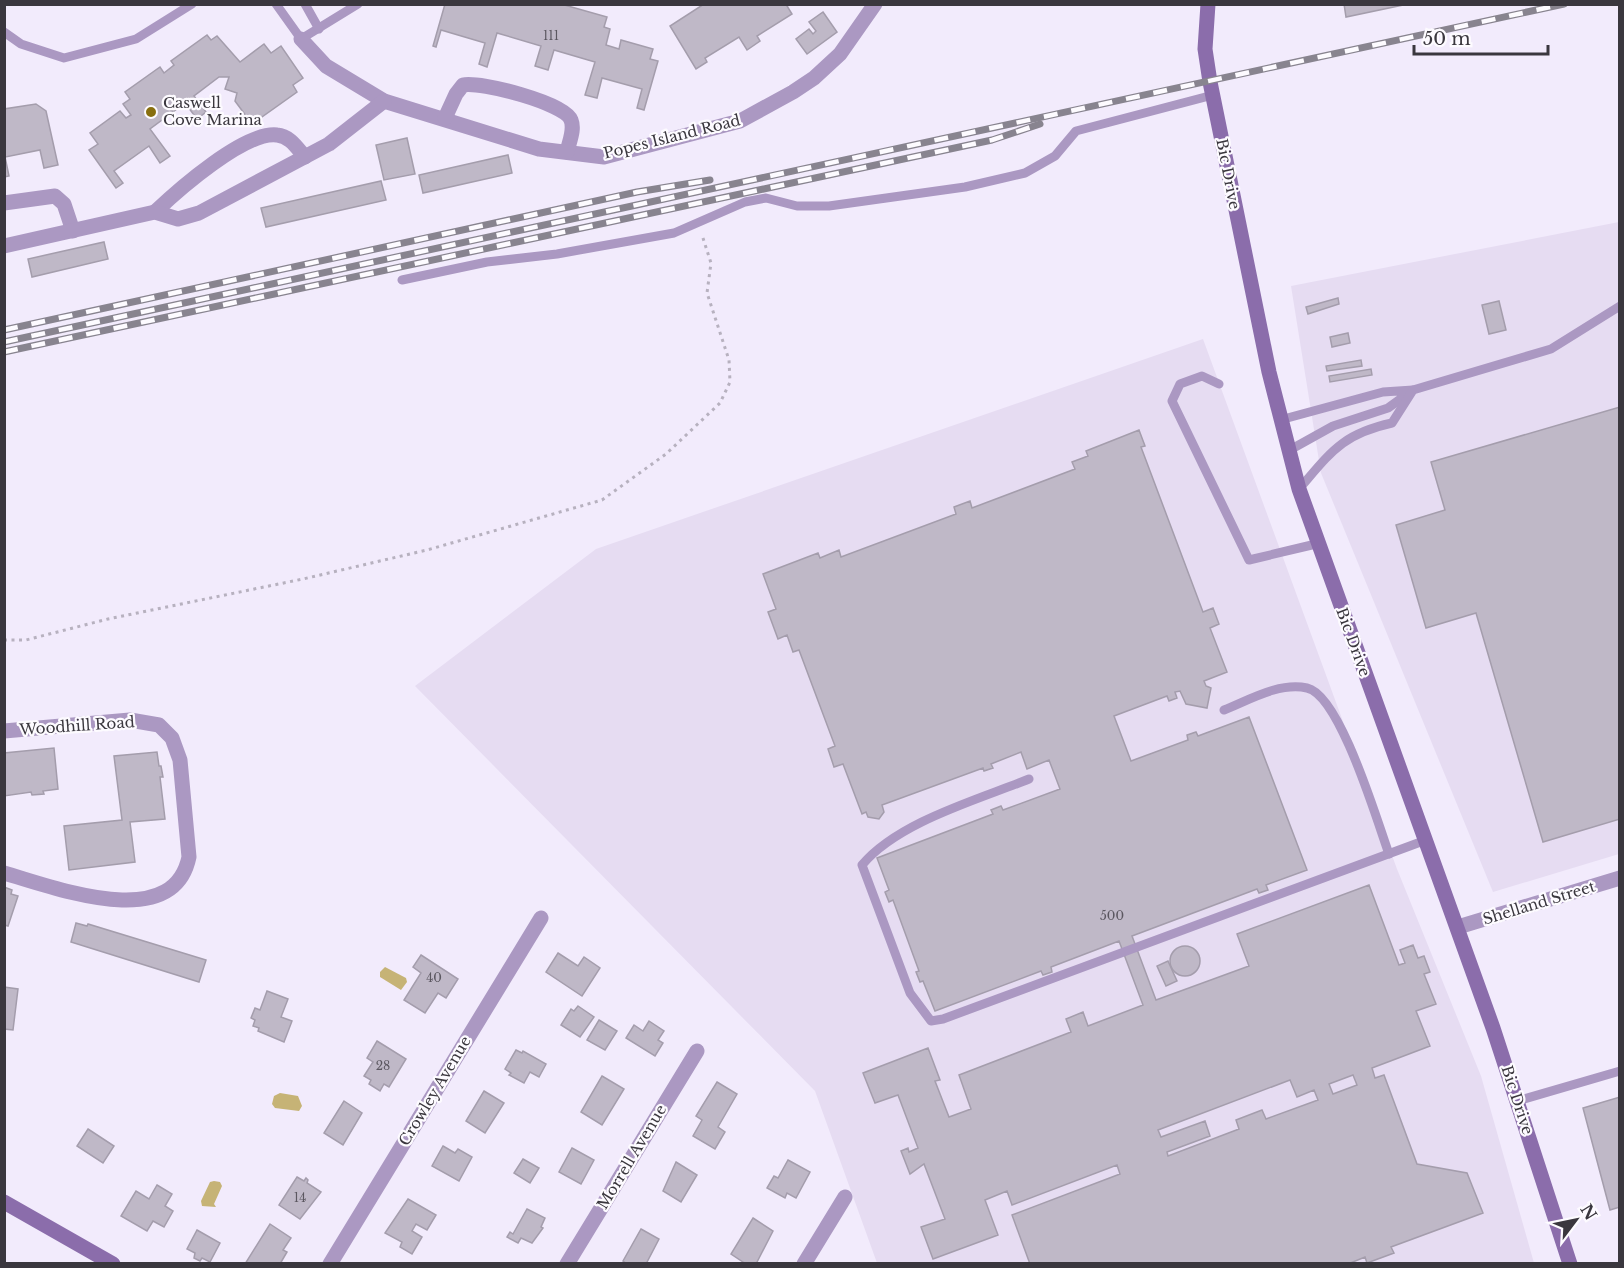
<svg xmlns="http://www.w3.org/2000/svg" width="1624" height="1268" viewBox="0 0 1624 1268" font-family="'Libre Baskerville',serif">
	<rect width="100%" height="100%" fill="#f2ebfc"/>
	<g fill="#e6dcf2">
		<path d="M1619,222V854L1493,892L1321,473L1291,286Z"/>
		<path d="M1203,339L1397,869L1481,1076L1534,1263H877L815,1091L415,686L596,549Z"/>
	</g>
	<g fill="#c6b376">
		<path d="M385,967L406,978L407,982L401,990L380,977V972Z"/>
		<path d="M280,1093L298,1096L302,1106L299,1111L275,1108L272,1104L274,1096Z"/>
		<path d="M214,1181L220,1182L222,1186L214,1204L216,1207L202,1206L201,1201L210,1182Z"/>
	</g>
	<g fill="#bfb8c7" stroke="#a49dac" stroke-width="1.5" fill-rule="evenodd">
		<path d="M445,4H561L607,17L604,27L610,29L606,45L619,49L621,40L653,49L650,59L658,61L644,110L637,108L642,89L602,78L597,98L585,95L595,62L554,50L548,70L535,66L541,46L497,33L487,67L479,64L485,43L441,30L436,47L433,46Z"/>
		<path d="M704,4H791L787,6L792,14L757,36L760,41L747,50L739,37L705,58L707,62L696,69L670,26Z"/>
		<path d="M1344,4H1408L1346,17Z"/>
		<path d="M823,12L837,32L807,54L796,39L809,29L813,34L816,31L809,22Z"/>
		<path d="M207,35L211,40L217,36L240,62L264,44L271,53L281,46L303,78L293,85L297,92L252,124L235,101L237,93L225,89L229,77H219L194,96L206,112L197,119L185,103L150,129L170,156L160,163L149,146L114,171L123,183L116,188L89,150L98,144L90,133L120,111L126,118L131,115L123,104L130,99L125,92L160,67L164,73L174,65L171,61Z"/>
		<path d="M36,104L46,111L58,165L44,168L40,150L5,157L9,176L4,177V109Z"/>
		<path d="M407,138L415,174L384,180L376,145Z"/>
		<path d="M508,155L512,173L423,193L419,175Z"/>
		<path d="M381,181L386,200L266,227L261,208Z"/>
		<path d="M104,242L108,259L32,277L28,259Z"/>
		<path d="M1338,298L1339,304L1308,314L1306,307Z"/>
		<path d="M1499,301L1506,330L1489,334L1482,305Z"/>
		<path d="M1348,333L1350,343L1332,347L1330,337Z"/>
		<path d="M1361,360L1362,366L1327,371L1326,366Z"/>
		<path d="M1371,369L1372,375L1330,382L1329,376Z"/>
		<path d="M1620,407V819L1543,842L1476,613L1426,628L1396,525L1445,510L1431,462Z"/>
		<path d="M1139,430L1145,446L1141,447L1203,612L1213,608L1219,624L1210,628L1227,672L1204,681L1206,686L1211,688L1207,708L1186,704L1180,691L1175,692L1177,698L1169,701L1167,696L1114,716L1131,761L1188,740L1187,735L1196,732L1198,736L1249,717L1307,870L1266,885L1268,890L1259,893L1257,889L1132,936L1156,1000L1249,966L1237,934L1369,885L1399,965L1405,963L1400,950L1413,945L1418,958L1424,956L1430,972L1424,974L1436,1004L1416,1011L1430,1046L1372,1068L1375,1078L1384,1075L1417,1164L1467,1173L1483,1213L1391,1247L1394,1253L1367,1263L1365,1257L1348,1264H1030L1012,1215L1120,1174L1117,1165L1012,1205L1007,1191L985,1200L998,1235L933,1259L921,1227L945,1219L924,1164L910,1174L901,1151L908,1148L909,1152L918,1148L898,1095L875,1103L863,1073L928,1048L940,1080L935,1081L949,1117L971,1109L959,1075L1071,1032L1066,1019L1083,1012L1088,1026L1143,1005L1119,941L1051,967L1052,972L1043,975L1041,971L935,1011L923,981L920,982L916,972L919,971L893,900L889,902L885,892L889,890L877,858L993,814L991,810L1001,806L1003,810L1060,789L1049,760L1027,769L1021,752L991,764L993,768L984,771L983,768L882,805L884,812L879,819L868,817L866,812L862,814L843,764L834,767L828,749L835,746L799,650L793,652L787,635L778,639L768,612L776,609L763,574L818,553L820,558L839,550L841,557L956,514L954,507L970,501L972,508L1075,469L1072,462L1088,456L1086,451ZM1353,1075L1357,1085L1333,1094L1329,1084ZM1290,1080L1297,1097L1314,1090L1318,1100L1266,1119L1262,1110L1236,1120L1239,1129L1168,1156L1167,1152L1210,1136L1205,1121L1161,1137L1158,1130Z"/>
		<path d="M54,748L58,789L43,791L44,794L32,795L31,792L4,796V753Z"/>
		<path d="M157,752L159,766H161L163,777H160L165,819L130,822L135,862L69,870L64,826L122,820L114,756Z"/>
		<path d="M4,887L12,890L11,894L18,896L8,926L4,925Z"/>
		<path d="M76,923L87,926L88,924L206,960L199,982L71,942Z"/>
		<circle cx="1185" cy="961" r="15"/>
		<path d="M558,953L578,966L584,957L600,968L582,996L546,972Z"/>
		<path d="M421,955L458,979L446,998L438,993L425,1013L404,1000L421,973L413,967Z"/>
		<path d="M1168,961L1177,981L1166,986L1157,966Z"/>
		<path d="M4,987L18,989L13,1030L4,1029Z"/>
		<path d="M267,991L288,999L281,1017L292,1021L284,1042L258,1031L259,1028L253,1026L255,1020L251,1018L255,1008L260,1010Z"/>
		<path d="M578,1006L594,1017L580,1037L561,1025L571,1009L574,1011Z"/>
		<path d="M599,1020L617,1031L605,1050L587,1040Z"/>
		<path d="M649,1021L664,1031L658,1040L663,1043L655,1056L626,1038L634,1025L643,1031Z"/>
		<path d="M377,1041L406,1059L389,1087L384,1084L380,1091L369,1084L371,1080L364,1076L373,1062L367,1058Z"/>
		<path d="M516,1050L522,1053L523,1051L546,1064L539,1077L530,1072L524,1083L509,1075L511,1073L505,1069Z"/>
		<path d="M602,1076L624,1089L602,1125L581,1112Z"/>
		<path d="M717,1082L737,1094L718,1127L725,1132L715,1149L693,1136L702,1120L696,1116Z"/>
		<path d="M484,1091L504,1103L485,1133L466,1121Z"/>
		<path d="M1620,1097V1207L1610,1210L1583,1108Z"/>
		<path d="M344,1101L362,1113L343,1145L324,1133Z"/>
		<path d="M88,1129L114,1146L103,1163L77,1146Z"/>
		<path d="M443,1146L455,1153L458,1149L472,1157L459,1181L432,1166Z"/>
		<path d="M572,1148L594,1160L581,1184L559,1172Z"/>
		<path d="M523,1159L539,1168L530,1183L514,1173Z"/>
		<path d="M788,1160L810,1172L796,1198L787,1193L785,1198L767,1188L774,1176L778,1178Z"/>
		<path d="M676,1162L697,1175L681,1202L663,1191Z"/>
		<path d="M297,1177L304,1181L306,1178L308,1180L307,1183L321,1192L300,1219L279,1205Z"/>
		<path d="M157,1185L172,1194L165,1206L173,1211L164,1227L153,1221L147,1231L121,1216L136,1191L149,1199Z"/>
		<path d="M408,1199L436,1215L427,1230L416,1224L412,1231L422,1237L412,1254L400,1247L402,1242L385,1233Z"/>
		<path d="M527,1209L545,1218L541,1227L543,1228L532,1243L521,1238L518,1243L507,1237L510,1232L513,1234Z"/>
		<path d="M753,1218L773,1231L756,1264H746L731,1254Z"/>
		<path d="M270,1224L291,1238L283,1250L287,1252L280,1264H245Z"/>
		<path d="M641,1229L659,1239L646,1264H627L623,1261Z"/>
		<path d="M197,1230L220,1243L210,1262L202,1258L200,1261L194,1258L195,1253L187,1249Z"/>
	</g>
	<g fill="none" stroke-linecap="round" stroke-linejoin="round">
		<path stroke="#b7b1bf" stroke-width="3" stroke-dasharray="3 4.5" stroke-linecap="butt" d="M4,640H26L108,619L303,579L427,550L602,500L666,454L720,403L730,382L729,360L707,293L711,263L702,235"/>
		<g stroke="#ab98c2" stroke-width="9">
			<path d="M276,4L301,39L358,4"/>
			<path d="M305,4L319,29"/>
			<path d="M4,32L21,44L64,58L136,39L192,4"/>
			<path d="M402,280L487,262L557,254L674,233L745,202L766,198L797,206H829L965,187L1025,173L1055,156L1076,131L1213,95"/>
			<path d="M1219,384L1202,376L1180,384L1172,401L1249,560L1316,544"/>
			<path d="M1280,420L1383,392L1413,390L1388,408L1333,426L1288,451"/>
			<path d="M1299,489C1331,452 1342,434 1392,423L1413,390L1551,349L1620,306"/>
			<path d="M1224,710C1249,700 1279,682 1307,688C1340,695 1377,821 1389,854"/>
			<path d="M1029,779C977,800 898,822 862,865L910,993L931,1021L943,1019L1426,840"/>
			<path d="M1517,1101L1620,1071"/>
		</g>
		<g stroke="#ab98c2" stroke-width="15">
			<path d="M301,39L326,66L384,101L539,149L604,157L740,121L793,92L814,78L840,54L875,4"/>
			<path d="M445,118L456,94L463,85C480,81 565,103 571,120C575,130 569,142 567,152"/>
			<path d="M4,203L55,196L64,204L73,231"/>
			<path d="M155,212C178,190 245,131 277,135C290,136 297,148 305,157"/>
			<path d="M4,246L155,212L178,219L199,213L329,144L384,101"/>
			<path d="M4,731L130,720L159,725L172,738L180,760L189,857C173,934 54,887 4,873"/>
			<path d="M1458,927L1620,878"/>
			<path d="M330,1264L541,918"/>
			<path d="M567,1264L697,1051"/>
			<path d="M804,1264L845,1197"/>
		</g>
		<g stroke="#8b6dab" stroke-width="15">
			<path d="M1208,4L1205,49L1210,82L1269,372L1299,489L1493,1028L1570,1264"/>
			<path d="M4,1202L113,1264"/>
		</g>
		<defs>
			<g id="rail">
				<path d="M4,330L637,192L710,180"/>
				<path d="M4,342L1564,4"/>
				<path d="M4,352L992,140L1040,124"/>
			</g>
		</defs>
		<use href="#rail" stroke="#88848f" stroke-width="7"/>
		<use href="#rail" stroke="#fdfbff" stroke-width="4.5" stroke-dasharray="14" stroke-linecap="butt"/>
	</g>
	<circle fill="#886f0f" stroke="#fdfbff" stroke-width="2" cx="151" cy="112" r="6"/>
	<g text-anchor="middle" stroke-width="4.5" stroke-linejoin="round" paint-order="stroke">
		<g font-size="12" fill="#5b5760">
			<text x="551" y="40">111</text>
			<text x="1112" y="920">500</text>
			<text x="434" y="982">40</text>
			<text x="383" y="1070">28</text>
			<text x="300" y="1202">14</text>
		</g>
		<g font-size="15" fill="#3a373e" stroke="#fdfbff" text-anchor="start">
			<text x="163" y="108">Caswell<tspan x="163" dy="17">Cove Marina</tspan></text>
		</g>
		<g font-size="15" fill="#3a373e" stroke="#fdfbff">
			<text transform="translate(672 137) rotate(-14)" y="5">Popes Island Road</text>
			<text transform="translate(1228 174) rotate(79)" y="5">Bic Drive</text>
			<text transform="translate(1353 642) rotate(70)" y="5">Bic Drive</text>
			<text transform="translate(77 726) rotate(-4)" y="5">Woodhill Road</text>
			<text transform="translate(1539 903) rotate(-17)" y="5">Shelland Street</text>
			<text transform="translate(435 1091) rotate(-59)" y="5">Crowley Avenue</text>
			<text transform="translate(1517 1100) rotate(72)" y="5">Bic Drive</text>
			<text transform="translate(632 1157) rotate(-59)" y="5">Morrell Avenue</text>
		</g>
	</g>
	<rect width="1624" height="1268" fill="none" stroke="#3a373e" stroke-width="12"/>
	<g transform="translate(1576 1220) rotate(58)" stroke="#fdfbff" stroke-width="4.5" paint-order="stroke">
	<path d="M0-4.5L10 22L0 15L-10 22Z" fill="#3a373e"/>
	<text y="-9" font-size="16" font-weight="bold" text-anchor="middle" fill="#3a373e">N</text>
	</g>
	<path d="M1414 45v9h134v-9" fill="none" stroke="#3a373e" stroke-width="3"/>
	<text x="1423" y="45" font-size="18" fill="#3a373e" stroke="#fdfbff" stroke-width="4.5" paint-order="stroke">50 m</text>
</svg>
